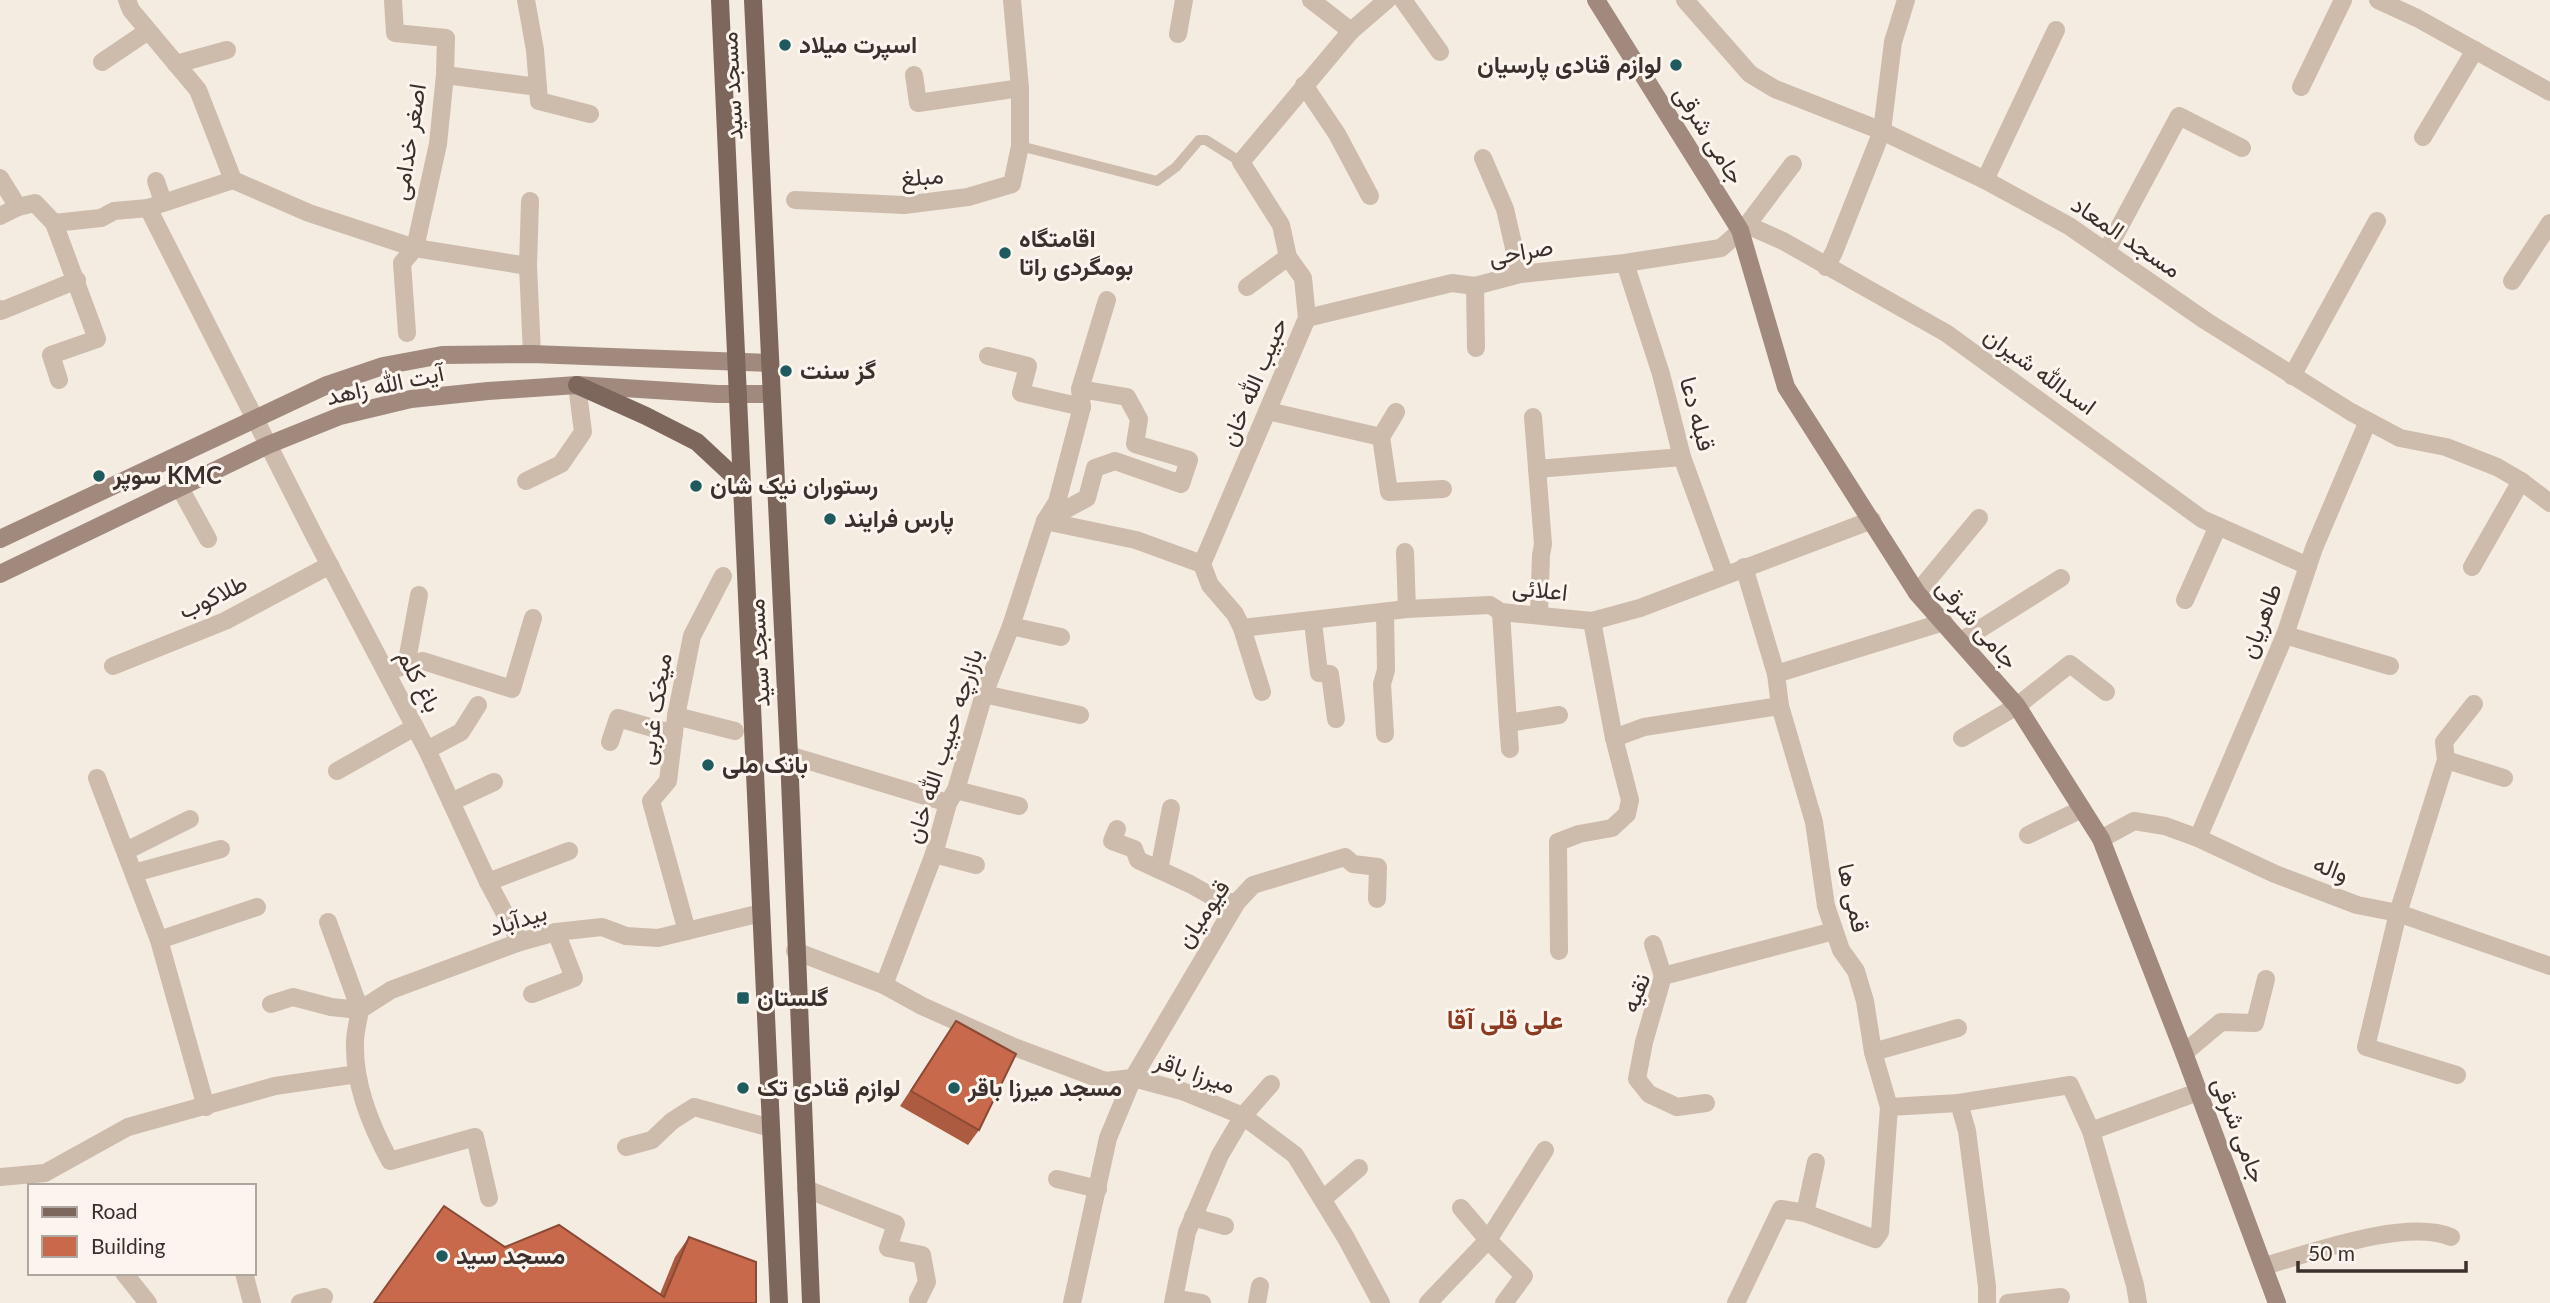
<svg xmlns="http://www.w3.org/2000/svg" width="2550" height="1303" viewBox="0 0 2550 1303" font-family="Lato,Vazirmatn,sans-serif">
	<rect width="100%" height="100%" fill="#f4ebe1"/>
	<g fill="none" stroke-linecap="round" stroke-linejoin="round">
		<path stroke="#cdbbac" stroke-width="10" d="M1020,146L1157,181L1176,167L1199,140H1206L1241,162"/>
		<g stroke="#cdbbac" stroke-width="18">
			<path d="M127,0L131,10L198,90L233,180"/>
			<path d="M393,0L395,33L446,38L445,75L438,144L415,248L402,263L407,333"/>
			<path d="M526,0L535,50L539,101L590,114"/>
			<path d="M1311,0L1351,31"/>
			<path d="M1387,0L1351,31L1241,162L1281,225L1288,257L1303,278L1307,318L1202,564L1210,585L1235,614L1242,628L1407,609L1490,605L1501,612L1592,621L1640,608L1872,520"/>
			<path d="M1403,0L1440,52"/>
			<path d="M1685,0L1750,74L1775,89L1882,131L1985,180L2069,226L2206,321L2351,412L2400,438L2446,447L2497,467L2521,481L2550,503"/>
			<path d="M2378,0L2417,18L2550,92"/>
			<path d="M1178,34L1184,0"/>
			<path d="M102,62L148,31"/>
			<path d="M176,64L227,50"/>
			<path d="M445,75L538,87"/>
			<path d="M914,75L918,103L1020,88"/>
			<path d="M1304,85L1337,134L1370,196"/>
			<path d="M2301,87L2343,0"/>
			<path d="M2423,137L2475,50"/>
			<path d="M1483,158L1505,209L1520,274"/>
			<path d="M0,178L18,207"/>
			<path d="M233,180L309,213L415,248L528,266"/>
			<path d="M1985,180L2056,30"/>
			<path d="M156,181L163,202"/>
			<path d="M795,200L904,205L968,197L1012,184L1020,146V88L1012,0"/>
			<path d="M530,201L528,266L532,354"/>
			<path d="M148,208L316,539L427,750L488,882L520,942"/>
			<path d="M0,216L18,207L35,203L54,223L101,218L114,211L148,208L233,180"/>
			<path d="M54,223L97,339L51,355L59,380"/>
			<path d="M1747,225L1793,164"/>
			<path d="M2107,250L2179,116L2242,148"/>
			<path d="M1625,263L1661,374L1682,457L1725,575"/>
			<path d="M1826,267L1834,252L1882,131L1893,42L1906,0"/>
			<path d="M2512,281L2550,223"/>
			<path d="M1475,286L1476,348"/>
			<path d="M1247,287L1288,257"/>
			<path d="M0,309L1,311L77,280"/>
			<path d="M1307,318L1452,283L1475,286L1520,274L1625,263L1721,248L1747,225L1783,241L1946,333L2202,519L2308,566"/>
			<path d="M988,356L1028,366L1021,393L1082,407"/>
			<path d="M2292,376L2377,221"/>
			<path d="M1268,411L1381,437L1396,412"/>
			<path d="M1533,417L1543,544L1541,555L1539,614"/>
			<path d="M1381,437L1389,492L1443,489"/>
			<path d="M1537,469L1682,457"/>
			<path d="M526,481L561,464L583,432L577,385"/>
			<path d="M180,488L208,539"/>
			<path d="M1048,519L1087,498L1095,468L1115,461L1181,484L1189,460L1135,444L1139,419L1127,397L1080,389"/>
			<path d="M1045,521L1136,540L1202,564"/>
			<path d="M1405,552L1407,609"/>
			<path d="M2472,567L2521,481"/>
			<path d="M1917,593L1979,518"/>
			<path d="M2185,600L2218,526"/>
			<path d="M1385,612L1386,670L1382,684L1385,734"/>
			<path d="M1501,612L1508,723L1559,715"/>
			<path d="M1313,622L1319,673L1330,674L1336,719"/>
			<path d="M1011,626L1061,637"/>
			<path d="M1242,628L1262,692"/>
			<path d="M2285,635L2390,666"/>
			<path d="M1961,641L2061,578"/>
			<path d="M113,666L225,621L330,565"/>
			<path d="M406,666L419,595"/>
			<path d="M386,671L423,661L512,689L533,618"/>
			<path d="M1776,674L1944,622"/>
			<path d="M984,694L1080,715"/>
			<path d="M676,716L735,731"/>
			<path d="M1508,723L1510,749"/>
			<path d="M1614,738L1644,727L1780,706"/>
			<path d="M1962,738L2017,706L2070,664L2106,692"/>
			<path d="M610,742L618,718L674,734"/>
			<path d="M427,750L461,732L478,705"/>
			<path d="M789,755L948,803"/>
			<path d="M2446,760L2504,778"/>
			<path d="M337,771L415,727"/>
			<path d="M97,778L159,940L206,1107"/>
			<path d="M956,790L1019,806"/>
			<path d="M451,802L494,782"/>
			<path d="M1117,829L1112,841L1134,849L1138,860L1190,884L1222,902H1237"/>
			<path d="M2028,835L2082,809"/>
			<path d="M2198,838L2285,635L2314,548L2368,421"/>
			<path d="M2101,839L2134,821L2165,826L2198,838L2275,874L2357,905L2398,913L2550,966"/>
			<path d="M126,851L190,819"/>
			<path d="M934,854L976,865"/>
			<path d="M1159,870L1171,808"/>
			<path d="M134,873L221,849"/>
			<path d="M488,882L569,851"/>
			<path d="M687,931L651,801L668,781L676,716L692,636L723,576"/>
			<path d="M159,940L257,907"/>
			<path d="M1653,944L1663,976"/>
			<path d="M795,951L884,985L922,1006L1014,1047L1105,1081L1133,1078L1182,1091L1243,1116L1295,1155L1346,1238L1381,1303"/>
			<path d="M1559,951L1558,842L1579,834L1612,828L1627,814L1630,800L1614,738L1592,621"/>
			<path d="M884,985L934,854L948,803L956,790L984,694L1011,626L1045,521L1057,502L1082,407L1080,389L1107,300"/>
			<path d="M532,994L574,978L556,932"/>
			<path d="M271,1004L293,997L331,1007L360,1010L328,922"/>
			<path d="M1873,1052L1958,1028"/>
			<path d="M2184,1053L2221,1022L2255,1023L2266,979"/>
			<path d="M2457,1075L2366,1047L2398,913L2446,760L2444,742L2474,704"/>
			<path d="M1706,1103L1677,1107L1649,1094L1637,1079L1644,1042L1663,976L1834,931"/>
			<path d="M1959,1103L1967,1131L1987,1286V1303"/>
			<path d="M1889,1107L1959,1103L2070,1085L2091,1131L2198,1092"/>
			<path d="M2091,1131L2135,1285L2138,1303"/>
			<path d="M626,1147L652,1140L672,1121L694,1107L771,1128"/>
			<path d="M0,1177L45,1173L128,1127L275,1086L357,1074"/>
			<path d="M1057,1179L1098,1189"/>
			<path d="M806,1189L896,1224L888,1248L922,1255L927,1282L918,1300"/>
			<path d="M489,1198L475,1137L390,1161C372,1128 355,1086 355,1048C354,1035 358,1022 360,1010L391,990L520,942L556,932L602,927L626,936L658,938L761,913"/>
			<path d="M1323,1199L1359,1168"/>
			<path d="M1461,1208L1488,1240L1524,1276L1504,1303"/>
			<path d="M1805,1213L1816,1162"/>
			<path d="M1193,1217L1225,1226"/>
			<path d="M2264,1266C2311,1253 2406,1218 2451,1237"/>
			<path d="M124,1273L148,1303"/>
			<path d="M244,1273L252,1303"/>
			<path d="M1174,1298L1202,1303"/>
			<path d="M300,1303L324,1297"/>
			<path d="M1072,1303L1108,1138L1133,1078L1237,902L1253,885L1345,857L1353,864L1378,867L1377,899"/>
			<path d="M1173,1303L1187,1232L1220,1155L1243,1116L1271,1084"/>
			<path d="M1257,1303L1260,1286"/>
			<path d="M1428,1303L1488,1240L1545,1150"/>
			<path d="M1736,1303L1781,1209L1805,1213L1875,1239L1880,1232L1889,1107L1873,1052L1865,1001L1856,971L1841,950L1826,906L1814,822L1780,706L1776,674L1744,567"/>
			<path d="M2008,1303L2061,1297"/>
		</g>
		<g stroke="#a18a7d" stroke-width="18">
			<path d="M1596,0L1740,230L1786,387L1917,593L2017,706L2101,839L2184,1053L2277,1303"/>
			<path d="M0,539L327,385L383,366L442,355L532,354L769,363"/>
			<path d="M0,574L268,445L340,416L411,399L488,391L577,385L717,394H771"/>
		</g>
		<g stroke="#7d675c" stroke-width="18">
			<path d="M720,0L779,1303"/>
			<path d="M753,0L789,755L811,1303"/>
			<path d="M577,385L646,416L697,442L742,484"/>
		</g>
	</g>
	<g fill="#ac5a40">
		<path d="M956,1021L979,1130L968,1145L900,1106Z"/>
		<path d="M689,1237L756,1303H374L505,1247L660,1294L675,1257Z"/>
	</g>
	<g fill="#c8694b" stroke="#8c4a34" stroke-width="2">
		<path d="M956,1021L1016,1054L979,1130L911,1091Z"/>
		<path d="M444,1206L505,1247L559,1225L664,1297L689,1237L756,1262V1303H374Z"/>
	</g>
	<g fill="#1f5a5e" stroke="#fbf5ee" stroke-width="2.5">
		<circle cx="785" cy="45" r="7"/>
		<circle cx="1676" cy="65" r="7"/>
		<circle cx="1005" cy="253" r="7"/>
		<circle cx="786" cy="371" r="7"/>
		<circle cx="99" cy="476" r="7"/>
		<circle cx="696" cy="486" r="7"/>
		<circle cx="830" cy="519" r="7"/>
		<circle cx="708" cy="765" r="7"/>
		<rect x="736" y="991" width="14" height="14" rx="3.5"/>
		<circle cx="743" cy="1088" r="7"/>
		<circle cx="954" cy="1088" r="7"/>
		<circle cx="442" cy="1256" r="7"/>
	</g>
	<g text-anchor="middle" stroke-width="6" stroke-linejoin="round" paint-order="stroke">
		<g font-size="24" font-weight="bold" fill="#3b302b" stroke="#fbf5ee" text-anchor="start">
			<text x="799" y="53">اسپرت میلاد</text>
			<text x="1662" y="73" text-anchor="end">لوازم قنادی پارسیان</text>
			<text x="1019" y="247">اقامتگاه<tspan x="1019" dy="28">بومگردی راتا</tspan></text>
			<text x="800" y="379">گز سنت</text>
			<text x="113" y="484">سوپر KMC</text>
			<text x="710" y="494">رستوران نیک شان</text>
			<text x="844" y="527">پارس فرایند</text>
			<text x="722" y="773">بانک ملی</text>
			<text x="757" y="1006">گلستان</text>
			<text x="757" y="1096">لوازم قنادی تک</text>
			<text x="968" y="1096">مسجد میرزا باقر</text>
			<text x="456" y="1264">مسجد سید</text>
		</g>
		<g font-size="24" fill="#3b302b" stroke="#fbf5ee">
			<text transform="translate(732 86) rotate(-93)" y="8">مسجد سید</text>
			<text transform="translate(1709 135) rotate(58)" y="8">جامی شرقی</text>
			<text transform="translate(409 142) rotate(-81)" y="8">اصغر خدامی</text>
			<text transform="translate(922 177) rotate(-5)" y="8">مبلغ</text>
			<text transform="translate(2126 237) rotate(34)" y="8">مسجد المعاد</text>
			<text transform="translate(1521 252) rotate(-10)" y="8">صراحی</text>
			<text transform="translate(2040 371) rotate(36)" y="8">اسدالله شیران</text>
			<text transform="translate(1254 382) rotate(-67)" y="8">حبیب الله خان</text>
			<text transform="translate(385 385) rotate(-12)" y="8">آیت الله زاهد</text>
			<text transform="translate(1697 414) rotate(75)" y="8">قبله دعا</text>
			<text transform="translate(1540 590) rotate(6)" y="8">اعلائی</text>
			<text transform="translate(213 597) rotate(-25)" y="8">طلاکوب</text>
			<text transform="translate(2261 621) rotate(-69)" y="8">طاهریان</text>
			<text transform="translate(1977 624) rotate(49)" y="8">جامی شرقی</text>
			<text transform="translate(759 653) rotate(-93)" y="8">مسجد سید</text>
			<text transform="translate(419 681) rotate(62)" y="8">باغ کلم</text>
			<text transform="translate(655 709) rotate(-81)" y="8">میخک غربی</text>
			<text transform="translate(944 746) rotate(-72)" y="8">بازارچه حبیب الله خان</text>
			<text transform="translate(2331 869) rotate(21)" y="8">واله</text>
			<text transform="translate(1853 898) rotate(77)" y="8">قمی ها</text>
			<text transform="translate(1203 914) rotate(-56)" y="8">قیومیان</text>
			<text transform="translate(518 920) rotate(-17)" y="8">بیدآباد</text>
			<text transform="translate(1636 993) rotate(-68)" y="8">نقیه</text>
			<text transform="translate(1195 1073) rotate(19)" y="8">میرزا باقر</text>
			<text transform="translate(2239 1130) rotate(69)" y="8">جامی شرقی</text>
		</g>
		<g font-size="26" font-weight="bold" fill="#8c3b22" stroke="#fbf5ee">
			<text x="1505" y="1029">علی قلی آقا</text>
		</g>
	</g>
	<rect x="28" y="1184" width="228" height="91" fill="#fbf5ee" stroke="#aea6a0" stroke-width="2"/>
	<rect x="42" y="1207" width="35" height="10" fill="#7d675c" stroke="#aea6a0" stroke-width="2"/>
	<text x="91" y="1219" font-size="21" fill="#3b302b">Road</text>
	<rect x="42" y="1236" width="35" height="21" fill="#c8694b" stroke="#aea6a0" stroke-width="2"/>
	<text x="91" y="1254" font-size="21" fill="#3b302b">Building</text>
	<path d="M2298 1261v10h168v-10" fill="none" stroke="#3b302b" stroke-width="3.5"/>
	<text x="2308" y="1261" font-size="21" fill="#3b302b" stroke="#fbf5ee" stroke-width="5" paint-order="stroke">50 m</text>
</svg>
